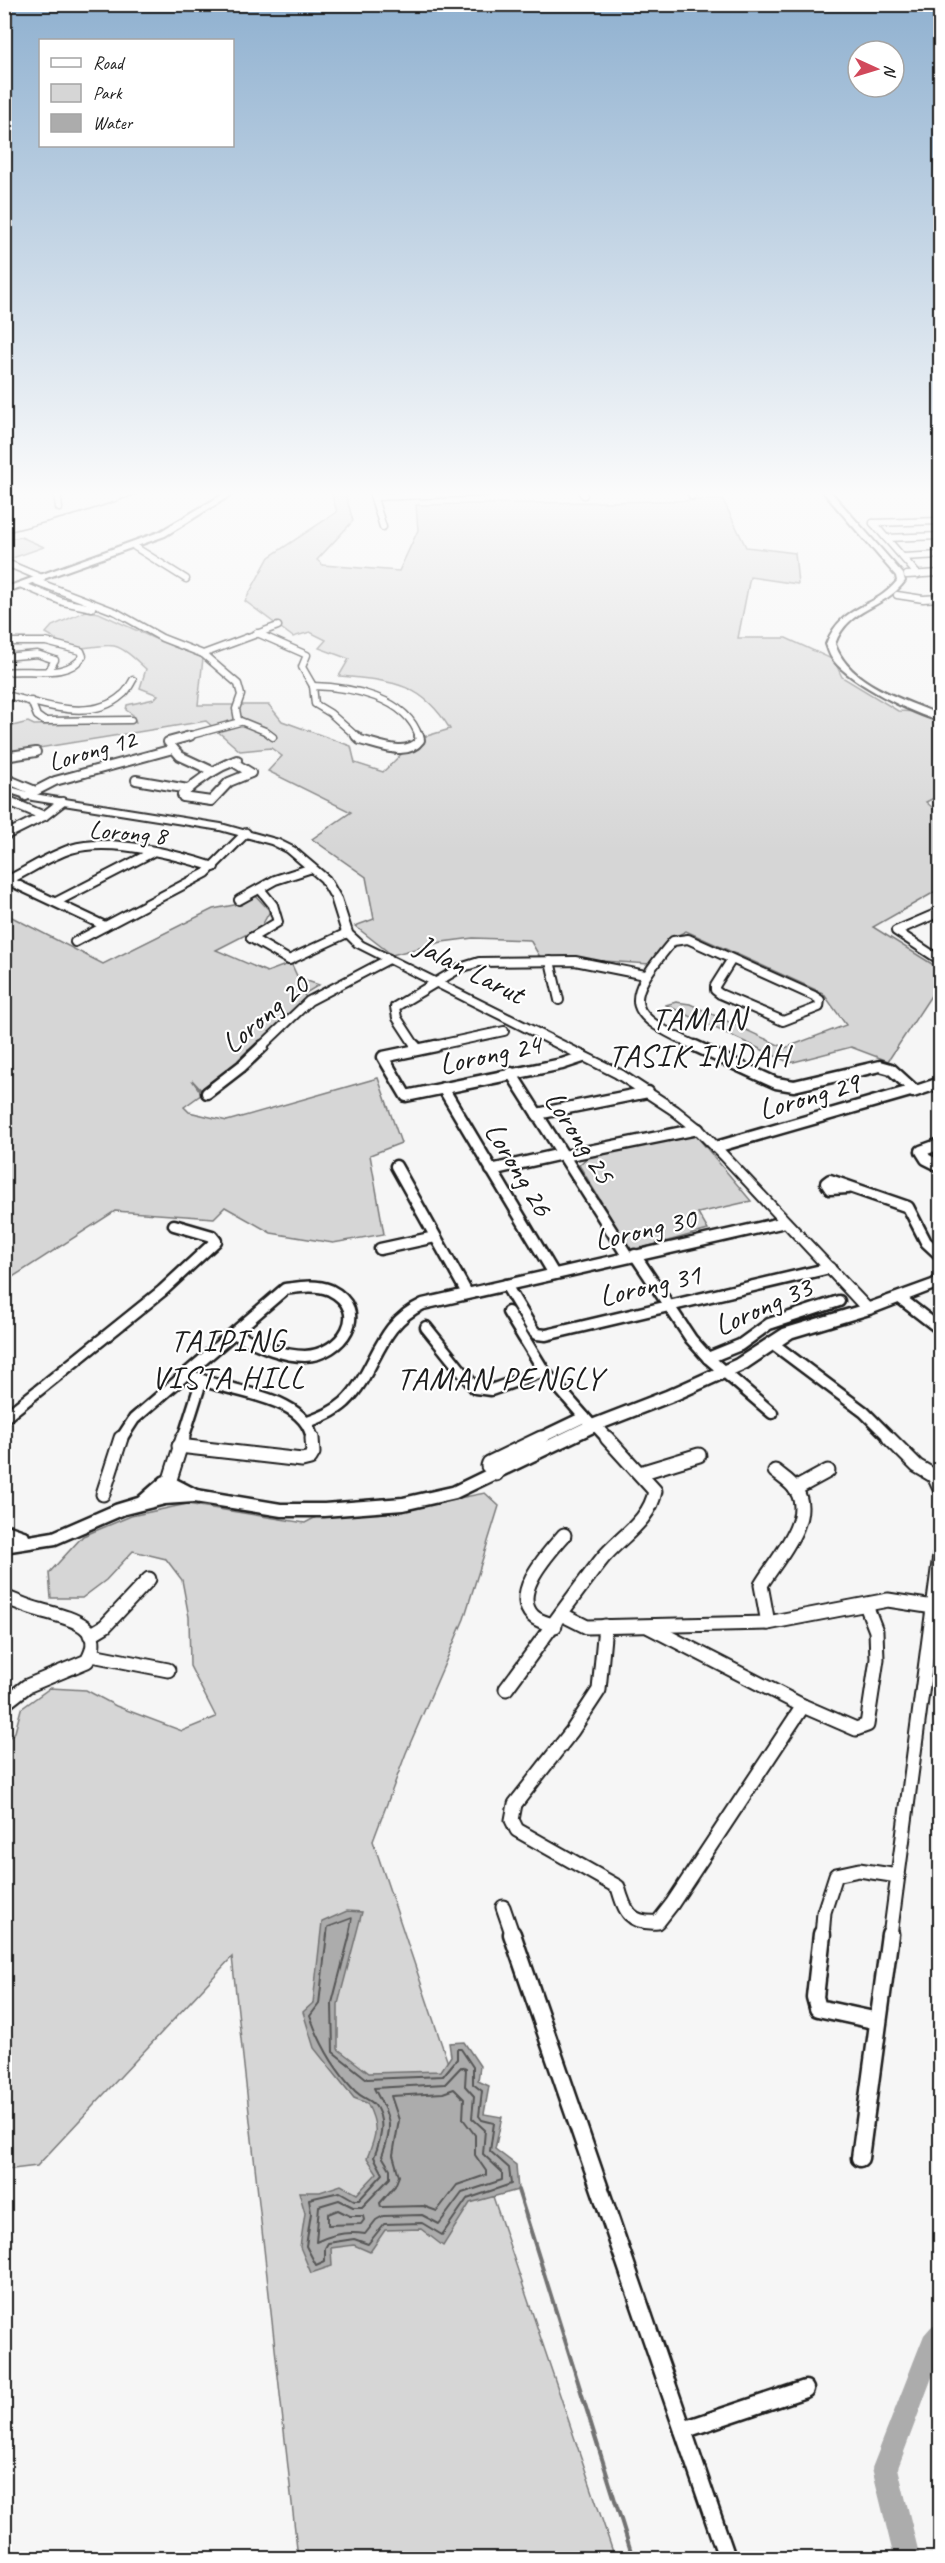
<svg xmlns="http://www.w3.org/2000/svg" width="945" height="2563" viewBox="0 0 945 2563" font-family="Caveat,sans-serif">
	<rect width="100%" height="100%" fill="#f6f6f6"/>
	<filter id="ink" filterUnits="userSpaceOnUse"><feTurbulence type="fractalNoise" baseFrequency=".0167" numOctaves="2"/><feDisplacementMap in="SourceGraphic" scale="12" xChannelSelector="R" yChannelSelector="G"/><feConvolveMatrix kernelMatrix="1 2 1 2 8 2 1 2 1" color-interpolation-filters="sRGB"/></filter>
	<g filter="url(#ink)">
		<g fill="#d6d6d6" stroke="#797979" stroke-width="1.5">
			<path d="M331,492H345L353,521L317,560L323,565L399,571L418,530L416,505L723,500L746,547L795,553L798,584L750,577L738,638H786L834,660L842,677L898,711L921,712L940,722V795L926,802L940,814V889L873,927L940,969V982L888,1061L851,1047L790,1063L666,1005L676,1002L690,1004L785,1048L846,1025L823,993L686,931L668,940L650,964L540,957L530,940L473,938L442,942L392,955L355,926L374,919L366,877L312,839L351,812L268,771L282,756L271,748L240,751L206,721L8,753L5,752L4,725L9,727L28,722L34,725L136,722L133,715L126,710L127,705L154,699L158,695L140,688L146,669C137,661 126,649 114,646C100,643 80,653 62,644C56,641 53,636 46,633L52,626L86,611L99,613L153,638L203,658L198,705H269L282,721L351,746L355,763L383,772L417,739L450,729C421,681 390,681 339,676L349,659L319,648L326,640L310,632L293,637L245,601L269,557L337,512Z"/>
			<path d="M21,537L44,547L4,561V540Z"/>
			<path d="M254,894L270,911L261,927L216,950L267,972L291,963L298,978L319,985L304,994L306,998L253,1051L248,1050L238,1060L243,1063L204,1093L192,1080L202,1094L184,1107L189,1112L227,1121L378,1078L401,1143L370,1155L384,1234L333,1243L271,1233L225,1207L214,1218L115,1211L5,1282L4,913L103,964L213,909L234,905Z"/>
			<path d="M694,1133L751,1201L698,1213L708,1230L631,1251L579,1165L589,1156Z"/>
			<path d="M485,1493L499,1506L464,1619L406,1753L373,1841L615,2558H298L232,1957L37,2166L5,2170V1741L15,1732L21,1709L50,1688L86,1690L116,1706L182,1731L216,1717L190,1666L189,1617L182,1580L166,1559L133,1551L106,1580L82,1598H51L49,1573L83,1536L131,1516L187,1504L305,1523L320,1515L381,1513Z"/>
		</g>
		<path fill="#acacac" stroke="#727272" stroke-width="1.5" d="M347,1911L362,1912L338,2004V2049L369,2073L441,2071L451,2056L449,2043L464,2042L480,2066L478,2081L489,2086L484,2114L502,2117L495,2149L516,2165L518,2190L470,2203L443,2246L421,2229L385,2230L370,2252L354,2245L331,2248L332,2266L311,2273L300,2247L305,2213L299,2192H320L341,2185L357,2194L377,2173L367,2158C377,2134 379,2127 367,2103L354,2098L314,2048L303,2012L313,2003L322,1922Z"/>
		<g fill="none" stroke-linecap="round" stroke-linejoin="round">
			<path stroke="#565656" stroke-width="1.5" d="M327,1936L328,1927L352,1918L349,1936"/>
			<g stroke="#565656" stroke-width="2">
				<path d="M327,1934L319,2004L310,2016C320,2044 334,2069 355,2091C366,2102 374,2097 380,2116C384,2129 379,2145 374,2157L383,2174L359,2200H354L340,2192L309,2199L311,2213L306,2246L316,2265L325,2261V2248L328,2243L354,2239L368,2244L384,2224L422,2223L442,2235L467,2199L511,2184L509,2168L490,2151L494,2123L482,2120L479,2116L482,2091L473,2084V2067L461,2049H457V2059L443,2076L367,2079L333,2052L332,2003L350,1934"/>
				<path d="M461,2067L466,2069L465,2086L474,2096L472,2118L485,2130L483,2154L502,2172V2180L462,2193L439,2224L422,2215L383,2216L376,2220L365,2234C347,2231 332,2234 316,2242L319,2206L339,2200L353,2207H362L390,2178V2169L382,2156C395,2123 389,2118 374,2088L445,2084Z"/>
				<path d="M454,2089L464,2099L463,2119L475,2135V2155L486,2171V2175L457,2185L437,2211L423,2206L381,2207L380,2203L395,2186L399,2176L393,2155L399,2120L391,2096L443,2093Z"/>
				<path d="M338,2210L350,2216H363L364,2220L361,2224L328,2225V2214Z"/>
			</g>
			<path stroke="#727272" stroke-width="4" d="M518,2190L633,2558"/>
			<path fill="#acacac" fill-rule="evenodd" d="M940,2324V2356L898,2468L920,2558H894L872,2468L924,2335L931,2327Z"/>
			<defs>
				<g id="street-far4">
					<path d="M57,492L59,508"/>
					<path d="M372,492L383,527"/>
					<path d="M582,492L584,495"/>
					<path d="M690,492L692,496"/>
					<path d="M374,497L502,492"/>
					<path d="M873,523L918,575"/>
					<path d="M873,523L940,521"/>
					<path d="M886,538L940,536"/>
					<path d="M135,547L186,579"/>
					<path d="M903,557L940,555"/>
					<path d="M4,562L42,578"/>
					<path d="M907,575L940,573"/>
					<path d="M35,581L116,612L162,638L203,654L238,684L241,695L236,709L238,720L265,731L273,737"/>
					<path d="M22,585L63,602L92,608"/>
					<path d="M897,595L923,599L940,598"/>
					<path d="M257,633L307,655L302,667L313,686"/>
					<path d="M4,642H46L81,651L83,656C67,680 29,668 4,672"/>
					<path d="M203,654L278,626"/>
					<path d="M4,657L37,654L55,660L49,670"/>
					<path d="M313,686C350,687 407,697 419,737"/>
					<path d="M313,686L315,704L330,713L357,737"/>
					<path d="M4,694C38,704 92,723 122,695C127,692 130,685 133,680"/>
					<path d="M31,701L37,716L44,721L131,720"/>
					<path d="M184,737L240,722"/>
				</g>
				<g id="street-far3">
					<path d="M190,736L168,742L180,756L210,770"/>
					<path d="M356,736L360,740C378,744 407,758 420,740L419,736"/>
					<path d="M4,757L36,752"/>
					<path d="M233,762L251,773L229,782L211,801L183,797L182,795C199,779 215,768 237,760"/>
					<path d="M4,778L33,790"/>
					<path d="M136,780L188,789"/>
					<path d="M26,796L55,781L173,749"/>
					<path d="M4,799L44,816"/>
					<path d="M4,836L44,816L62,802"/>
					<path d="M5,879L105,926"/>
					<path d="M8,880C29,870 49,856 71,849C111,837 176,855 214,867"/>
					<path d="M239,900L275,880L312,868"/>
					<path d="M56,902L151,853"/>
					<path d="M940,912L896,931L940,960"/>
					<path d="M251,938L289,960L347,933"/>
					<path d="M251,938L278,922L273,905L260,889"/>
					<path d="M75,942L206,873L246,833"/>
					<path d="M550,961L559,1000"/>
					<path d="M261,1047L309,1001L389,959"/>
					<path d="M416,1047L397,1018L395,1007L460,968L479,962L575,961L645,975"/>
					<path d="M429,1047L504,1031"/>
					<path d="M698,1047C626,1014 620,1004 673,941L688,939L814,996L820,1000L819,1007L783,1021L720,994L715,990V986L732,959"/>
				</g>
				<g id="street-far2">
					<path d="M415,1046L417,1049"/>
					<path d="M436,1046L383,1057L406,1096L562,1064L583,1057"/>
					<path d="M695,1046L776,1083L794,1086L880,1066L891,1069L914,1090L716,1147"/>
					<path d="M511,1073L628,1257"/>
					<path d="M443,1088L554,1274"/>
					<path d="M913,1092L940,1083"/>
					<path d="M207,1093L242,1066L263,1046"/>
					<path d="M537,1114L648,1092"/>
					<path d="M940,1144L921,1151L926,1159L940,1166"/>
					<path d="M564,1156L698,1129"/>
					<path d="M396,1166L467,1293"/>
					<path d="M491,1170L562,1154"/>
					<path d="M848,1188L830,1189L826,1183L830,1180L908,1207L926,1242L940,1255"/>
					<path d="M380,1249L435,1237"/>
					<path d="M635,1255L691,1339L708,1358L772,1413"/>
					<path d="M506,1285L533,1330L537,1334L546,1335L830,1268"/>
					<path d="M900,1298L940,1329"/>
					<path d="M508,1312L544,1371L592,1426"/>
					<path d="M426,1327L475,1388L491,1390L544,1371"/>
					<path d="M772,1343L864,1412L891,1439"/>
					<path d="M708,1358L740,1345L769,1324L839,1301"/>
					<path d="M187,1373C220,1394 305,1391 312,1439"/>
					<path d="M4,1418L162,1291L216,1241L212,1236L174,1225"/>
					<path d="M308,1422C321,1417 334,1412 345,1402C377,1371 377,1325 423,1304L785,1222"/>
					<path d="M595,1425L608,1439"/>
					<path d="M121,1439L134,1419L285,1289C300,1287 316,1284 330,1290C372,1311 341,1355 305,1356C280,1356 257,1344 235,1334"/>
					<path d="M183,1439L201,1382"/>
					<path d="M538,1439L584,1417"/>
				</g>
				<g id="street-far1">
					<path d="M889,1438L917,1466L934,1476L940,1489"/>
					<path d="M179,1446L302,1460L310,1458L313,1453L312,1438"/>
					<path d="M640,1473L699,1455"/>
					<path d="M496,1474L488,1466L489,1463L541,1438"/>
					<path d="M167,1489L183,1438"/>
					<path d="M795,1489L828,1471"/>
					<path d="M103,1494L121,1438"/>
					<path d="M4,1597C16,1601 27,1607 40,1610C64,1617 109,1624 87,1661L27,1686L4,1704"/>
					<path d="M561,1614L587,1627L768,1623L888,1600L940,1608"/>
					<path d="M768,1623L761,1585C775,1561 815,1519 796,1490C791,1482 782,1477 775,1471"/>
					<path d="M555,1626C548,1623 539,1622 533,1616C510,1593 549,1553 564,1535"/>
					<path d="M605,1626L599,1690L572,1731L515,1804L512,1820L517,1830L618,1887C625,1912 630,1924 658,1922L672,1904L803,1706"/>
					<path d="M649,1627L803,1706L856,1729L867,1725L877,1659L876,1631L866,1605"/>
					<path d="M90,1635L105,1626L149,1579"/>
					<path d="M92,1655L168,1670"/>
					<path d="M506,1689C538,1646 569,1601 602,1559C620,1537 650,1521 655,1491L607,1438"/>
					<path d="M503,1907L513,1936"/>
					<path d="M822,1936L824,1912L836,1875L859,1870L898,1876"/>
					<path d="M890,1936L940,1555"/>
				</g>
				<g id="street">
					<path d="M512,1934L727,2558"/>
					<path d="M822,1934L815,1997L818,2008L878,2021"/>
					<path d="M860,2158L890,1934"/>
					<path d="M683,2430L805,2389"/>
				</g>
				<g id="secondary">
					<path d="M227,492H236L165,536L4,593V588L159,532Z"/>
					<path d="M823,492H831L903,574L905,581C884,610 849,606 835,644C849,685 904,699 940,715V721C913,714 851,683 834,661C830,657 828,650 826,644C842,603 875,609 897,581L896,576Z"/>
					<path d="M4,785L34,794L221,824L279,840L295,848L329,877L341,898L352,932L363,942L623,1071L678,1107L702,1126L875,1309L868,1313L863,1312L721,1159L694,1132L670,1113L615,1077L355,946L342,933L331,898L321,881L287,852L271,844L220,830L32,800L4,791Z"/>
				</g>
				<path id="primary" d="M940,1274V1287L873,1313L793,1337L747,1368L678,1399L598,1430L456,1498L403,1510L324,1516H281L194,1502L165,1504L125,1514L56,1544L4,1552V1539H10L4,1537V1524L27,1532L29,1536L53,1532L115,1505L138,1498L162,1477L168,1475L197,1490L281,1504H324L403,1498L452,1487L586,1422L666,1391L735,1360L783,1329L863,1305L932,1280Z"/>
			</defs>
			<use href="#street-far4" stroke="#1c1c1c" stroke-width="9"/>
			<use href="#street-far3" stroke="#1c1c1c" stroke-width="12"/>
			<use href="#street-far2" stroke="#1c1c1c" stroke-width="15"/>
			<use href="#street-far1" stroke="#1c1c1c" stroke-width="17"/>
			<use href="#street" stroke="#1c1c1c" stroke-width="21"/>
			<use href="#secondary" stroke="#1c1c1c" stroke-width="4"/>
			<use href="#primary" stroke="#1c1c1c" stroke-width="5"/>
			<use href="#street-far4" stroke="#fff" stroke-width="6"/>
			<use href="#street-far3" stroke="#fff" stroke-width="8"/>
			<use href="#street-far2" stroke="#fff" stroke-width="10"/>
			<use href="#street-far1" stroke="#fff" stroke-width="13"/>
			<use href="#street" stroke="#fff" stroke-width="16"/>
			<use href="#secondary" fill="#fff" fill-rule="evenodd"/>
			<use href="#primary" fill="#fff" fill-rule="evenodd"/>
			<path stroke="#1c1c1c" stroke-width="1.5" d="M4,533L78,514L144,492"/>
		</g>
	</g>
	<linearGradient id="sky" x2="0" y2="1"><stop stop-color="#90b1d0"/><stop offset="0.58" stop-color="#fbfbfb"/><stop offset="1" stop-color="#fbfbfb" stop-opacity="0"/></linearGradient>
	<rect width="945" height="851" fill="url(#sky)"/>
	<g text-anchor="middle" stroke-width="4.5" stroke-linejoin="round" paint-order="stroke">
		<g font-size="26" fill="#1c1c1c" stroke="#fff">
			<text transform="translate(92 750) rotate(-16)" y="9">Lorong 12</text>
			<text transform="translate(128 832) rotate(5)" y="9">Lorong 8</text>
		</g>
		<g font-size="30" fill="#1c1c1c" stroke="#fff">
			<text transform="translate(470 969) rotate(27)" y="10">Jalan Larut</text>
			<text transform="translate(265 1014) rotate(-40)" y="10">Lorong 20</text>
			<text transform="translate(490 1054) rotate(-12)" y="10">Lorong 24</text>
			<text transform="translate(809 1096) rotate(-16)" y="10">Lorong 29</text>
			<text transform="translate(580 1137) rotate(57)" y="10">Lorong 25</text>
			<text transform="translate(519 1169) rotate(59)" y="10">Lorong 26</text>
			<text transform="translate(645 1229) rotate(-13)" y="10">Lorong 30</text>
			<text transform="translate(650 1285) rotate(-13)" y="10">Lorong 31</text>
			<text transform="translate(763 1306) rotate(-24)" y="10">Lorong 33</text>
		</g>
		<g font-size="32" letter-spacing="1.5" fill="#1c1c1c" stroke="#fff">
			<text x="699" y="1029">TAMAN<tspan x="699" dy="37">TASIK INDAH</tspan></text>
			<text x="228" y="1351">TAIPING<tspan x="228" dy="37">VISTA HILL</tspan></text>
			<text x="500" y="1389">TAMAN PENGLY</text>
		</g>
	</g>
	<rect width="945" height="2563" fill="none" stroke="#fff" stroke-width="24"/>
	<rect x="12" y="12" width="921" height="2539" fill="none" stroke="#1c1c1c" stroke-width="2" filter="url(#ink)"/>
	<rect x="39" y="39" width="195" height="108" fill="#ffffff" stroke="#a4a4a4" stroke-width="1.5"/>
	<rect x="51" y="58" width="30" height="9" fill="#ffffff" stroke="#a4a4a4" stroke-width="1.5"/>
	<text x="93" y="69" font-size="18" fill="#1c1c1c">Road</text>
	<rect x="51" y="84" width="30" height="18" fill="#d6d6d6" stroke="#a4a4a4" stroke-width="1.5"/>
	<text x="93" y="99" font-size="18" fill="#1c1c1c">Park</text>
	<rect x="51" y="114" width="30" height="18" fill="#acacac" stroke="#a4a4a4" stroke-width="1.5"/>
	<text x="93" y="129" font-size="18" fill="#1c1c1c">Water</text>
	<g transform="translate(876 69) rotate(94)"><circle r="28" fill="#ffffff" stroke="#a4a4a4" stroke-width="1.5"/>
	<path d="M0-4.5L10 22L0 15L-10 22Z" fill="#d1495b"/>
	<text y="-9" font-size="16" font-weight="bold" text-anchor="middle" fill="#1c1c1c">N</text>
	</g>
</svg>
